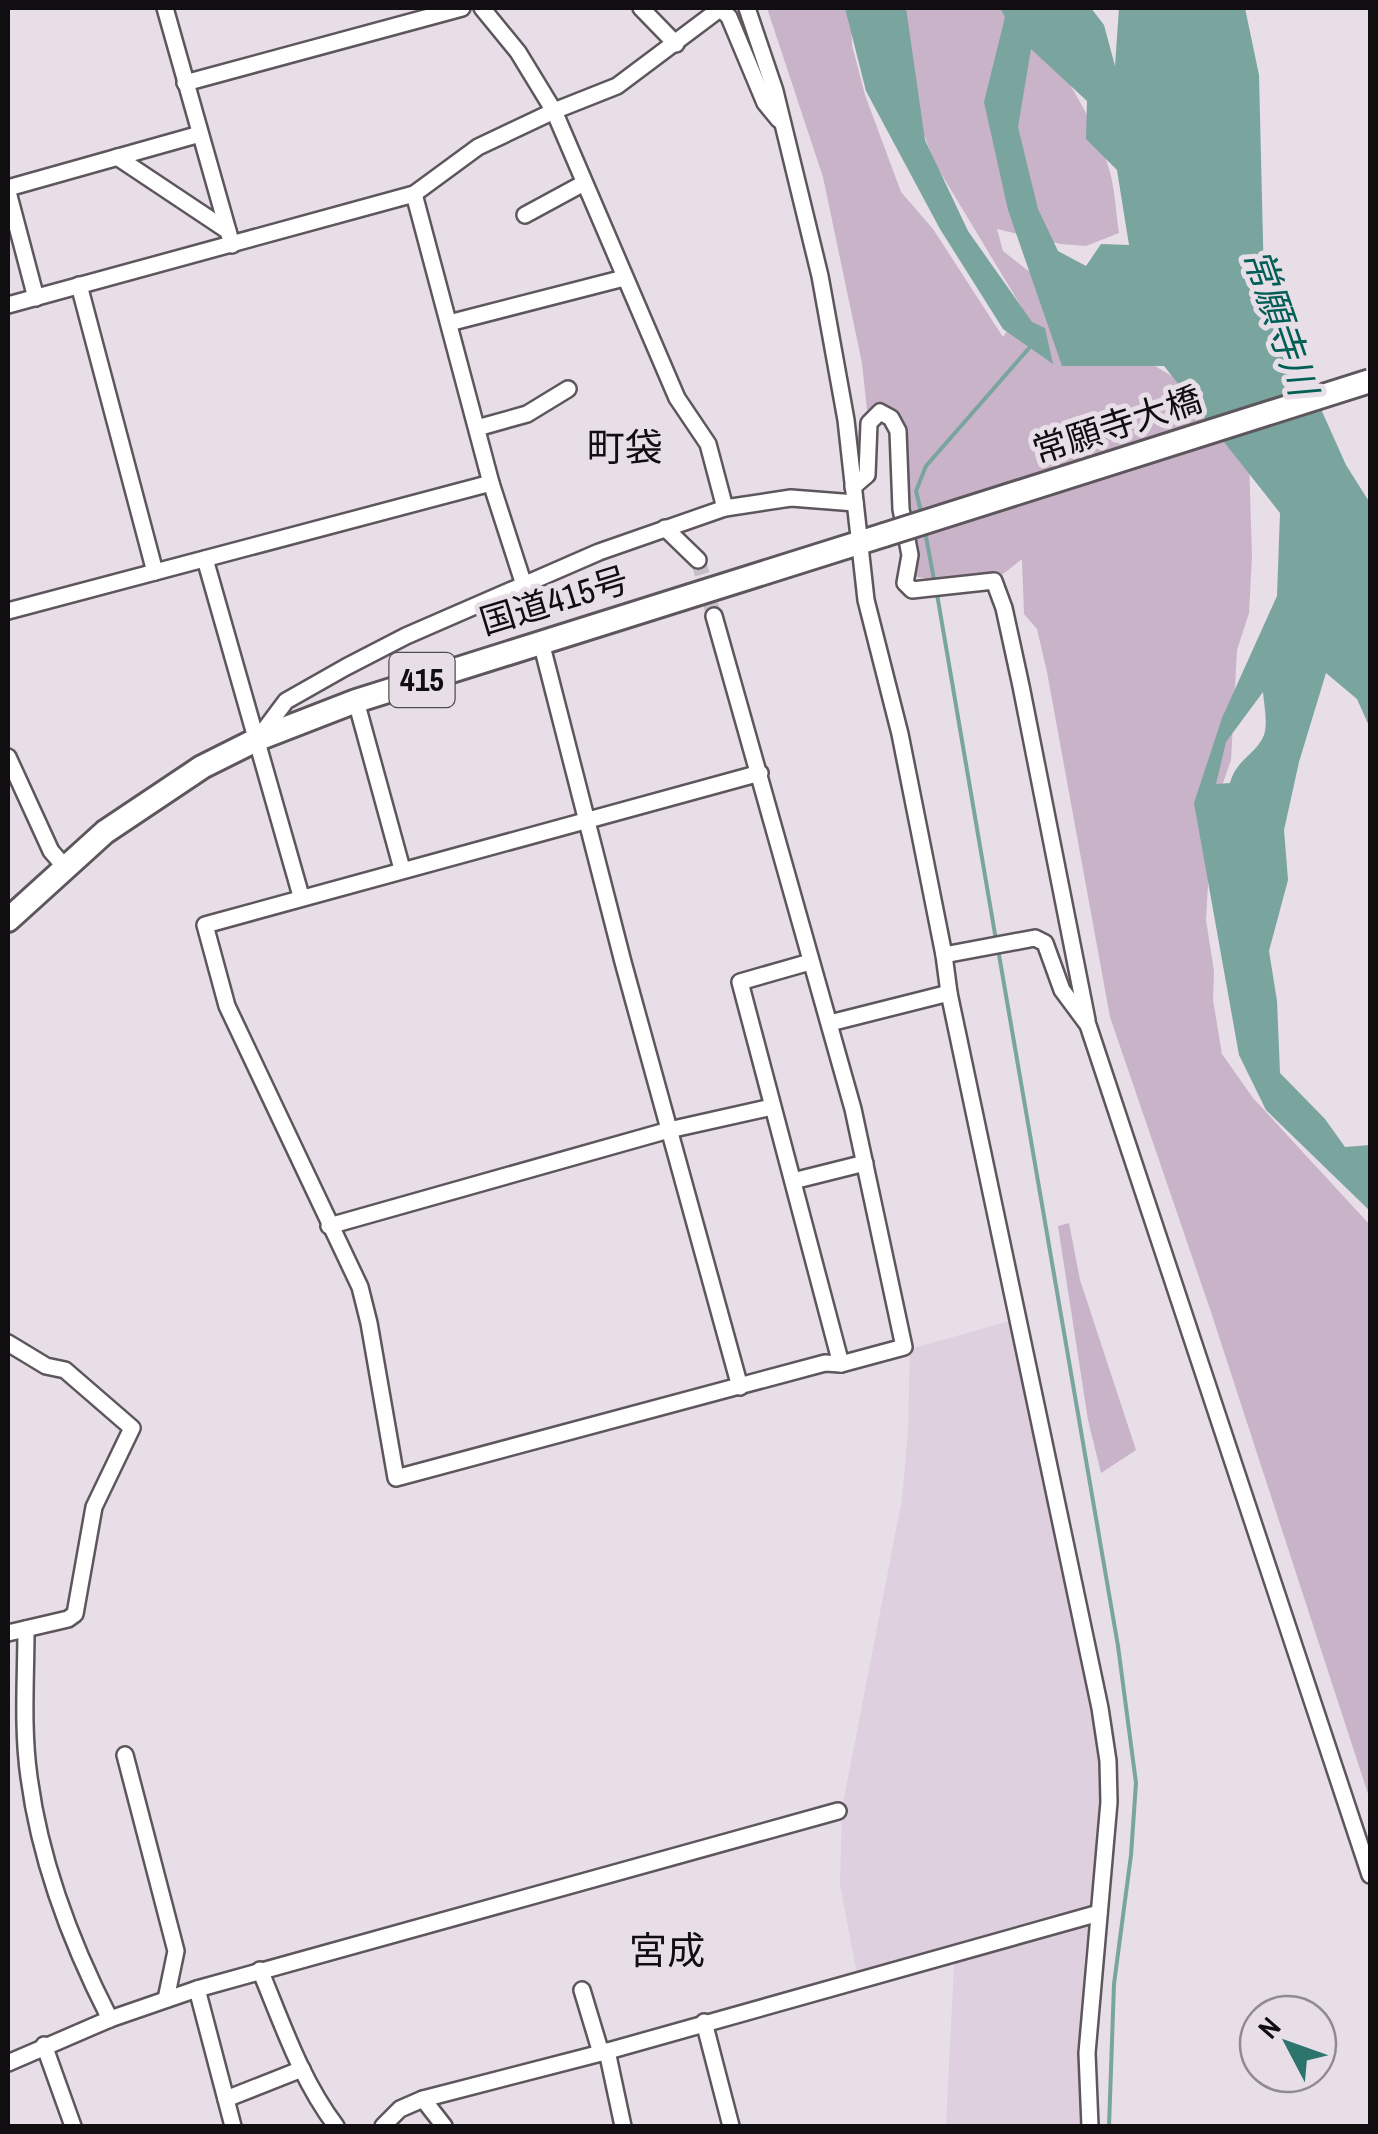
<svg xmlns="http://www.w3.org/2000/svg" width="1378" height="2134" viewBox="0 0 1378 2134" font-family="'Archivo Narrow','Noto Sans JP',sans-serif">
	<rect width="100%" height="100%" fill="#e7dee7"/>
	<path fill="#ded0de" d="M1010,1321L1097,1725L1101,1781L1100,1835L1084,1959L1080,2126H946L955,1946L857,1974L840,1885L842,1809L902,1499L908,1431L910,1349Z"/>
	<g fill="#c8b3c8">
		<path d="M767,8H851L852,45L865,95L901,192L933,229L1003,337L1022,308L936,165L912,105L900,8H1008C1051,46 1094,116 1110,172C1115,191 1116,213 1119,233L1086,246L1061,244L997,229L1003,251L1131,352L1189,386L1249,461L1252,556L1249,613L1237,650L1231,760L1212,814L1206,920L1214,971L1213,1000L1222,1054L1253,1098L1370,1225V1800L1211,1312L1110,1017L1047,672L1037,629L1024,614L1022,559L1003,574L949,582L910,576L914,550L886,408L867,410L862,363L823,177Z"/>
		<path d="M1069,1223L1080,1280L1136,1450L1101,1473L1088,1420L1058,1226Z"/>
	</g>
	<g fill="#7aa49e" fill-rule="evenodd">
		<path d="M845,8H906L925,140L968,231L1032,322L1045,328L1053,364L1003,329L940,229L866,91Z"/>
		<path d="M1000,8H1091L1104,25L1115,66L1119,8H1245L1259,75L1264,282L1346,465L1370,503V728L1357,699L1326,673L1299,762L1284,830L1288,880L1269,951L1277,1001L1280,1073L1325,1119L1345,1147L1370,1145V1211L1266,1110L1239,1055L1194,803L1222,718L1277,596L1280,513L1164,366H1062L1008,210L984,102L1005,17ZM1031,49L1087,101L1086,139L1117,170L1129,245L1101,244L1086,266L1058,251L1038,209L1018,127ZM1263,692C1264,705 1268,723 1264,735C1256,755 1237,758 1230,783L1216,784L1226,742Z"/>
	</g>
	<g fill="none" stroke-linecap="round" stroke-linejoin="round">
		<g stroke="#7aa49e" stroke-width="4">
			<path d="M922,516L916,491L926,466L1030,347"/>
			<path d="M925,531L935,585"/>
			<path d="M937,594L996,940"/>
			<path d="M998,949L1118,1646L1136,1783L1131,1855L1114,1984L1109,2126"/>
		</g>
		<path stroke="#c7bfc7" stroke-width="15" stroke-dasharray="15 8" stroke-linecap="butt" d="M698,560L714,616"/>
		<defs>
			<g id="minor">
				<path d="M165,8L232,245"/>
				<path d="M482,8L518,52L554,111L677,398L708,444L725,508"/>
				<path d="M641,8L676,44"/>
				<path d="M747,8L775,91L820,276L846,420L866,600L900,734L944,955L949,993L1100,1708L1108,1761L1109,1802L1087,2053L1090,2126"/>
				<path d="M722,10L729,17L765,103L779,120"/>
				<path d="M185,83L462,8"/>
				<path d="M117,157L228,231"/>
				<path d="M8,188L200,134"/>
				<path d="M8,192L36,298"/>
				<path d="M414,194L491,483L524,585"/>
				<path d="M525,215L584,183"/>
				<path d="M79,285L155,572"/>
				<path d="M8,305L414,194L478,147L554,111L617,86L721,8"/>
				<path d="M449,323L624,278"/>
				<path d="M477,428L527,414L568,389"/>
				<path d="M853,487L867,475L869,423L880,412L891,418L898,431L901,509L910,555L905,583L912,590L994,581L1004,608L1021,686L1087,1020"/>
				<path d="M665,528L698,560"/>
				<path d="M205,559L301,896"/>
				<path d="M8,611L491,483"/>
				<path d="M714,616L853,1109L904,1347L841,1364L825,1363L396,1478L369,1323L360,1287L227,1006L205,925L760,773"/>
				<path d="M541,642L623,962L740,1387"/>
				<path d="M356,701L402,869"/>
				<path d="M259,737L286,701L346,667L406,636L599,552L725,508L791,498L855,503"/>
				<path d="M8,757L51,851L64,866"/>
				<path d="M944,955L1035,938L1045,943L1062,990L1088,1025L1370,1875"/>
				<path d="M810,962L740,982L841,1364"/>
				<path d="M830,1023L949,993"/>
				<path d="M793,1181L865,1163"/>
				<path d="M329,1226L669,1130L772,1107"/>
				<path d="M8,1343L46,1366L65,1370L132,1428L94,1507L75,1614L68,1619L8,1633"/>
				<path d="M26,1629C26,1678 22,1728 29,1777C40,1861 71,1943 110,2019"/>
				<path d="M125,1755L176,1951L166,1999"/>
				<path d="M260,1970C282,2023 301,2080 336,2126"/>
				<path d="M197,1989L233,2126"/>
				<path d="M582,1990L601,2053"/>
				<path d="M704,2022L731,2126"/>
				<path d="M44,2045L73,2126"/>
				<path d="M607,2051L623,2126"/>
				<path d="M8,2063L110,2019L197,1989L838,1811"/>
				<path d="M226,2099L302,2069"/>
				<path d="M423,2099L444,2126"/>
				<path d="M383,2126L400,2109L423,2099L601,2053L1099,1913"/>
			</g>
			<path id="highway" d="M8,920L105,832L202,767L258,739L356,701L884,535"/>
		</defs>
		<use href="#minor" stroke="#5d565d" stroke-width="20"/>
		<use href="#highway" stroke="#5d565d" stroke-width="28"/>
		<use href="#minor" stroke="#fff" stroke-width="15"/>
		<use href="#highway" stroke="#fff" stroke-width="22"/>
		<defs>
			<path id="highway-bridge" d="M884,535L1370,381"/>
		</defs>
		<use href="#highway-bridge" stroke="#5d565d" stroke-width="28" stroke-linecap="butt"/>
		<use href="#highway-bridge" stroke="#fff" stroke-width="22"/>
	</g>
	<g text-anchor="middle" stroke-width="10" stroke-linejoin="round" paint-order="stroke">
		<rect fill="#e7dee7" stroke="#514c51" stroke-width="2.5" x="389.5" y="653" width="65" height="54" rx="8"/>
		<g font-size="32" font-weight="bold" fill="#110e11">
			<text x="422" y="691">415</text>
		</g>
		<g font-size="35" fill="#110e11" stroke="#e7dee7">
			<text transform="translate(1117 425) rotate(-18)" y="12">常願寺大橋</text>
			<text transform="translate(554 601) rotate(-17)" y="12">国道415号</text>
		</g>
		<g font-size="38" font-style="italic" fill="#025f56" stroke="#e7dee7">
			<text transform="translate(1280 322) rotate(71)" y="13">常願寺川</text>
		</g>
		<g font-size="38" fill="#110e11" stroke="#e7dee7">
			<text x="625" y="461">町袋</text>
			<text x="667" y="1964">宮成</text>
		</g>
	</g>
	<rect width="1378" height="2134" fill="none" stroke="#110e11" stroke-width="20"/>
	<g transform="translate(1288 2044) rotate(311)"><circle r="48" fill="#e7dee7" stroke="#918b91" stroke-width="2.5"/>
	<path d="M0-8L18 38L0 25L-18 38Z" fill="#2d756c"/>
	<text y="-15" font-size="28" font-weight="bold" text-anchor="middle" fill="#110e11">N</text>
	</g>
</svg>
